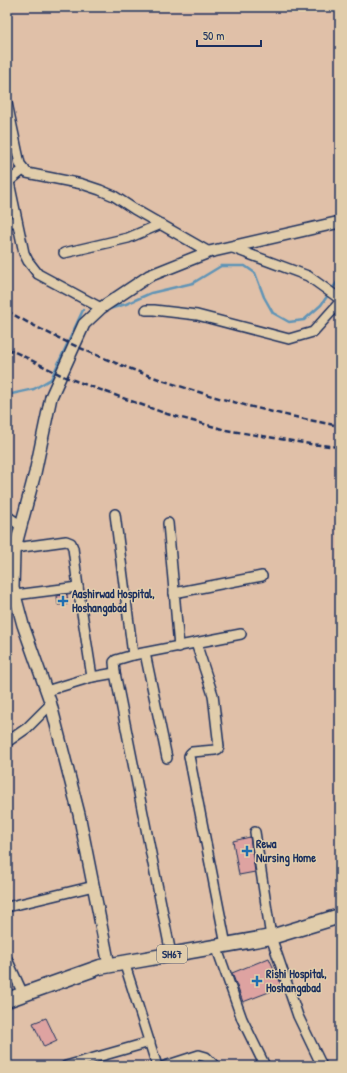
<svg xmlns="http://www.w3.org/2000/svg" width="347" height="1073" viewBox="0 0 347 1073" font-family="'Patrick Hand',sans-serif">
	<rect width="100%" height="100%" fill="#e0c0a8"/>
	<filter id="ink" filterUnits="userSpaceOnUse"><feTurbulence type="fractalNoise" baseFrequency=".025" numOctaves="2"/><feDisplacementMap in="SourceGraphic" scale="8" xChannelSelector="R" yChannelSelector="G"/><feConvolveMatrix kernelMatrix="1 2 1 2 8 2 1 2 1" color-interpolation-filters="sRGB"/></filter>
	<g filter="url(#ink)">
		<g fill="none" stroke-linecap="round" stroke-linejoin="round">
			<g stroke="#6194b6" stroke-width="2.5">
				<path d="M106,310L126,304L151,293L193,283L221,266H245L255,273L264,297L273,313L289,322L304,320L321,305L340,278"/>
				<path d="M7,395L34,389L51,379L83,310"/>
			</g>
		</g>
		<g fill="#dea3a1" stroke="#1b2f5e">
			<path d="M67,594L68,604L58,605L57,596Z"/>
			<path d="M250,837L255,872L239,875L233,841Z"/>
			<path d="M269,958L276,974H277L282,987L243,1002L232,973Z"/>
			<path d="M46,1018L57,1041L44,1047L33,1023Z"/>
		</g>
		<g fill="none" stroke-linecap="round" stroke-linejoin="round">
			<defs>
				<g id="minor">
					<path d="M7,103L20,164L27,173L82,184L100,190L114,196L134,209L209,252"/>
					<path d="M9,182L24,253L28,261L38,274L101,308"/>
					<path d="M7,183L24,169"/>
					<path d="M7,223L17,221"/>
					<path d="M230,247L308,276L340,299"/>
					<path d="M64,253L128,238L161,224"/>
					<path d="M146,310H154L197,315L289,339L313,332L340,302"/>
					<path d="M115,514L133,655"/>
					<path d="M7,516L21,526"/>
					<path d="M168,523L179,647"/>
					<path d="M15,548L66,541L71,543L73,548L78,587L92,677L46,691"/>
					<path d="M174,593L262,576"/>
					<path d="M15,595L78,587"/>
					<path d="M196,643L213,695L219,747L218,749L215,750L192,752L190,754L189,756L226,945"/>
					<path d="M145,653L167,758"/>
					<path d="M92,677L115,673"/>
					<path d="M7,742L27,728L51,704"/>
					<path d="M255,832L271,937L298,1016L322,1066"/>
					<path d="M7,907L94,886"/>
					<path d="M216,946L242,1019L265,1066"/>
					<path d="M171,954L115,673L114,662L116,660L133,655L241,634"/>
					<path d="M7,959L23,994"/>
					<path d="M124,962L157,1066"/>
					<path d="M66,1066L150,1042"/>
					<path d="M165,1066L199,1055L206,1057L215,1066"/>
				</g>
				<path id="tertiary" d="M109,965L79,814L50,701L23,625L13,588L14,552L35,473L51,397L84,324L101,308L149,276L209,252L340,222"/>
				<path id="primary" d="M7,1000L100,967L271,937L340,916"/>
			</defs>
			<use href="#minor" stroke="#1b2f5e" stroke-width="12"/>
			<use href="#tertiary" stroke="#1b2f5e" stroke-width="14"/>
			<use href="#primary" stroke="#1b2f5e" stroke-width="17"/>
			<use href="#minor" stroke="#e1cdab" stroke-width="9"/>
			<use href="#tertiary" stroke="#e1cdab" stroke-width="11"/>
			<use href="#primary" stroke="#e1cdab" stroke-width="14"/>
			<g stroke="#1b2f5e" stroke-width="2.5" stroke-dasharray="6 3" stroke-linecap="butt">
				<path d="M7,311C109,369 225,405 340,426"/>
				<path d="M7,348L65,377L167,414L226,430L310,444L340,447"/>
			</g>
		</g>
	</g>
	<g fill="#1f6fb2" stroke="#e1cdab" stroke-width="1.5">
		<path d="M61 595h4v4h4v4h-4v4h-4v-4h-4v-4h4z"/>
		<path d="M245 845h4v4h4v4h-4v4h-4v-4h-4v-4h4z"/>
		<path d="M255 975h4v4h4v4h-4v4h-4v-4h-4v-4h4z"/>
	</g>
	<g text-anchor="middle" stroke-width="3" stroke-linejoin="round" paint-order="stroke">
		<rect fill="#e1cdab" stroke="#565e75" stroke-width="1" x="157" y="945" width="30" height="18" rx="3"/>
		<g font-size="11" font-weight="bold" fill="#1b2f5e">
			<text x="172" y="958">SH67</text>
		</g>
		<g font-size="12" font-weight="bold" fill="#1b2f5e" stroke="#e1cdab" text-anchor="start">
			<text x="72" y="598">Aashirwad Hospital,<tspan x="72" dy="14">Hoshangabad</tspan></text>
			<text x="256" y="848">Rewa<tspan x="256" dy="14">Nursing Home</tspan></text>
			<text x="266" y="978">Rishi Hospital,<tspan x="266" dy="14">Hoshangabad</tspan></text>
		</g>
	</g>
	<rect width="347" height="1073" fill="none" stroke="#e1cdab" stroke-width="24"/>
	<rect x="12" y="12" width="323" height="1049" fill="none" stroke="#1b2f5e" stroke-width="1.5" filter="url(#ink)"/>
	<path d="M197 40v6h64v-6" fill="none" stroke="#1b2f5e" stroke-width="2"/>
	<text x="203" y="40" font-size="12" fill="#1b2f5e" stroke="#e1cdab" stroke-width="3" paint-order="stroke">50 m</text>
</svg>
